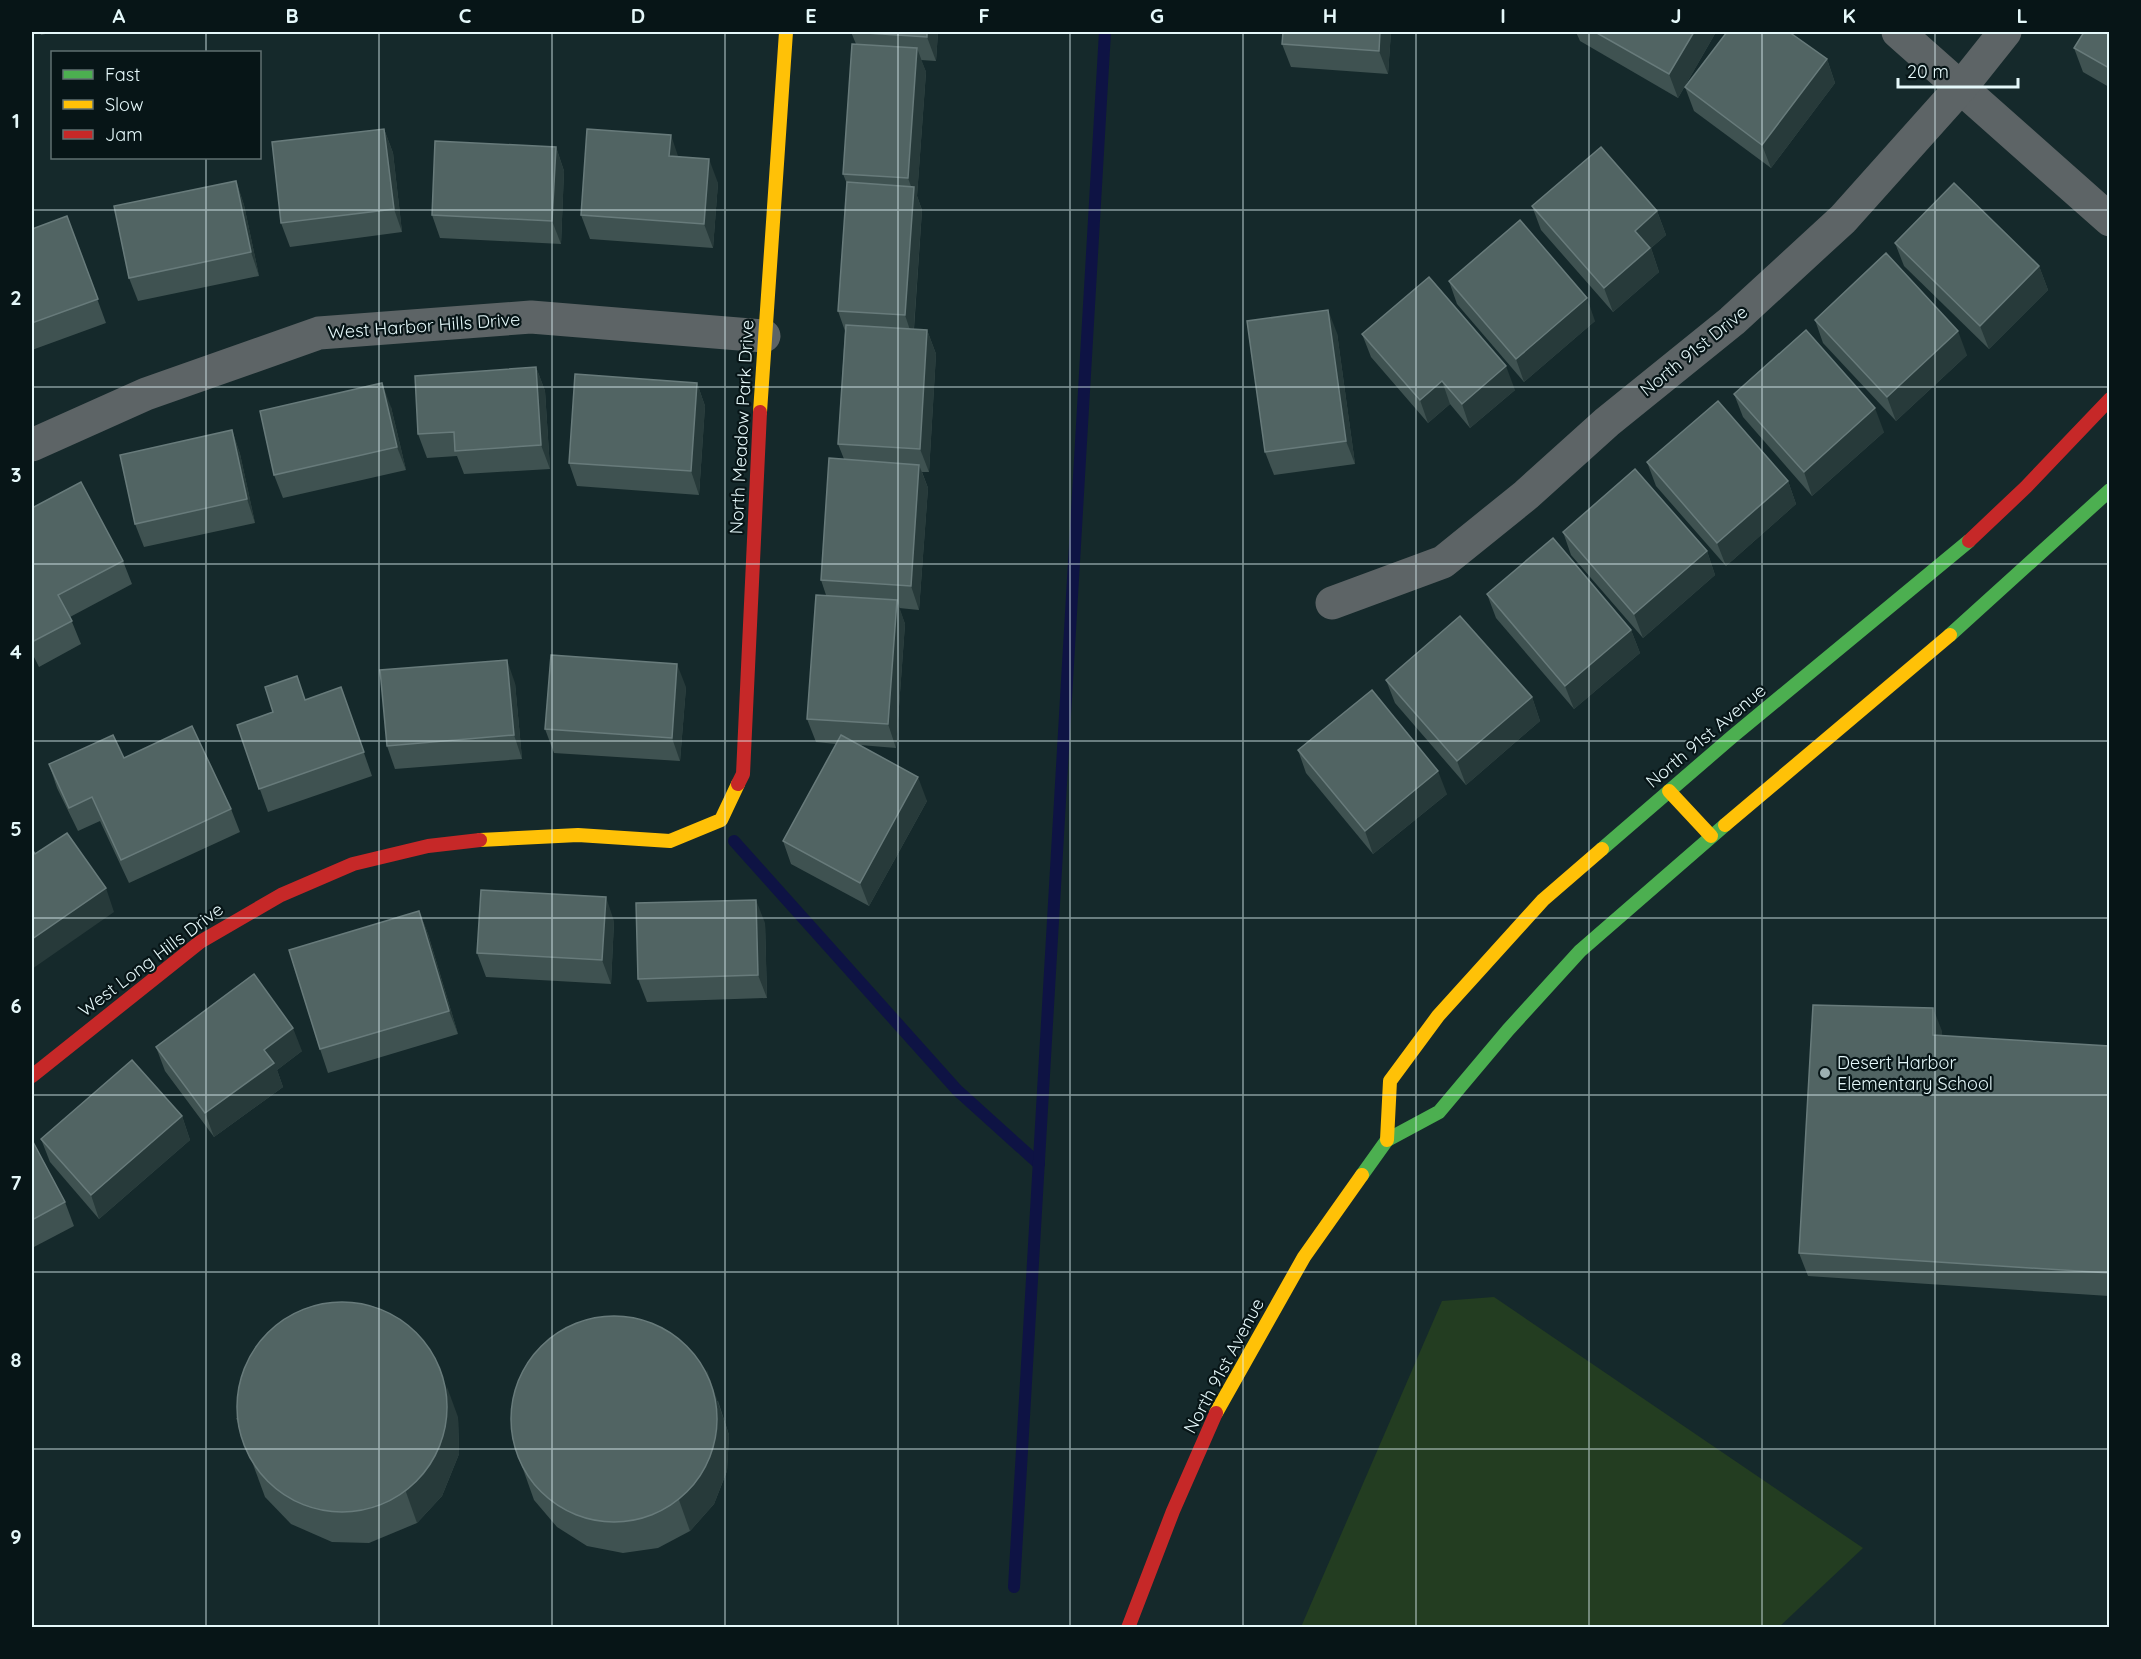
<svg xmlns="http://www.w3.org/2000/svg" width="2141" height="1659" viewBox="0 0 2141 1659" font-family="Quicksand,sans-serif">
	<rect width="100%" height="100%" fill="#15292b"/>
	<path fill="#233d21" d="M1494,1297L1863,1548L1779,1627H1301L1442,1301Z"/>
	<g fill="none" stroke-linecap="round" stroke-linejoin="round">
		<g stroke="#0e1344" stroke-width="12">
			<path d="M734,841L957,1090L1039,1164"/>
			<path d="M1014,1587L1105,32"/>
		</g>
		<g stroke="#5d6466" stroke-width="33">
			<path d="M1898,32L2110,220"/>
			<path d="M32,445L146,394L319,333L531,317L764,336"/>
			<path d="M1332,603L1443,562L1526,495L1607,422L1732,321L1843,219L1962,86L2005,32"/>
		</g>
		<g stroke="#4caf50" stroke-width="14">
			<path d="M1950,635L2110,490"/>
			<path d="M1602,849L1733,736L1969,541"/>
			<path d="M1362,1175L1387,1140L1439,1112L1508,1030L1580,951L1725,825"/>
		</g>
		<g stroke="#ffc107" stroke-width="14">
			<path d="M760,412L786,32"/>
			<path d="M1669,791L1711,836"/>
			<path d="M1725,825L1950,635"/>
			<path d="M480,840L578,835L670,841L721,820L738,784"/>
			<path d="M1387,1140L1390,1081L1438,1016L1543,900L1602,849"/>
			<path d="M1216,1413L1304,1257L1362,1175"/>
		</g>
		<g stroke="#c62828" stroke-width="14">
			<path d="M1969,541L2026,487L2110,399"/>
			<path d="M738,784L743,774L760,412"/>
			<path d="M32,1076L200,942L281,895L353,864L428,846L480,840"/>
			<path d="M1128,1628L1173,1511L1216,1413"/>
		</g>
	</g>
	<g fill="#3f5251">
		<path d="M40,32H54L41,35Z"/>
		<path d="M851,32H938L936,61L921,60L926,72L917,196L922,210L914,329L927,330L936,354L929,472H922L928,488L919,610L899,608L905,624L896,748L860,745L927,801L869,906L791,864L783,841L836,744L816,742L807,719L826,595L821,580L844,459L838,444L845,331L838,311L847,184L843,174L856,44Z"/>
		<path d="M1391,32L1388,74L1291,67L1282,44Z"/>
		<path d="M1576,32H1716L1678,98L1580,41Z"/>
		<path d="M2109,32V87L2083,72L2074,48Z"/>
		<path d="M1827,59L1835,83L1771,168L1694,111L1685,87Z"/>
		<path d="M384,129L393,153L402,232L290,247L281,223Z"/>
		<path d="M556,147L564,171L561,244L440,238L432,215Z"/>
		<path d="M679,157L718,183L713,248L590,239L581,215Z"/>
		<path d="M236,181L244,205L259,276L138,301L129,278Z"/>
		<path d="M1532,206L1657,211L1666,235L1651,248L1659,272L1613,312L1541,230Z"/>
		<path d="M67,216L106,323L32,350V229Z"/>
		<path d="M1895,243L2039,266L2048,290L1989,349L1904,266Z"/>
		<path d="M1449,281L1595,321L1524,382L1457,304Z"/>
		<path d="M1815,320L1967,355L1896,421L1823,343Z"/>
		<path d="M1337,333L1355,464L1274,475L1265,452Z"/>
		<path d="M1362,334L1515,390L1470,428L1450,404L1428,423L1371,357Z"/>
		<path d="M536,367L545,391L550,469L464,474L457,456L427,458L418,434Z"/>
		<path d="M697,383L705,406L699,495L577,486L569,463Z"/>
		<path d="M1734,394L1884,432L1812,496L1743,417Z"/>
		<path d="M391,407L406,470L283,498L274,475Z"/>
		<path d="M232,430L240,454L255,523L144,547L135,524Z"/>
		<path d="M1647,462L1788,481L1796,504L1726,566L1656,486Z"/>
		<path d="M32,508L123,561L132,584L70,617L81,644L39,667L32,653Z"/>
		<path d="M1563,532L1707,551L1715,575L1643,638L1571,555Z"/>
		<path d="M1487,594L1631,630L1640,653L1574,709L1496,618Z"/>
		<path d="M1386,680L1532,697L1540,721L1466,785L1395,703Z"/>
		<path d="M515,683L522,759L395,769L387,746Z"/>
		<path d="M341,687L372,776L268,812L237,725Z"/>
		<path d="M686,687L680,761L554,753L545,729Z"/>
		<path d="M1298,750L1447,794L1373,854L1306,773Z"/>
		<path d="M124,758L231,809L240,832L129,883L100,821L78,831L57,788L49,764Z"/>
		<path d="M419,911L428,934L458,1034L328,1073L320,1049Z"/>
		<path d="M614,921L611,984L486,977L477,953Z"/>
		<path d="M765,923L767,998L647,1002L638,979Z"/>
		<path d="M1942,1031V1036L2109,1046V1296L1808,1276L1799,1253Z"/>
		<path d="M156,1047L302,1051L277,1070L283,1087L214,1137L165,1071Z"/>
		<path d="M182,1116L190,1140L99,1219L50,1162L41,1139Z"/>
		<path d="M32,1140L65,1202L74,1226L32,1248Z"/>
		<path d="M718,1401L729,1435L727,1471L714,1504L690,1531L658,1548L623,1553L587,1546L557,1527L534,1500L512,1438Z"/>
		<path d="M458,1417L459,1454L442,1496L417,1523L369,1543L332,1542L291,1524L265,1497L236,1418Z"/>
	</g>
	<g fill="#273a3a">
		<path d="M927,32H938L936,61L927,37Z"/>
		<path d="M1380,32H1391L1388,74L1379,51Z"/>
		<path d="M1694,32H1716L1678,98L1669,74Z"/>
		<path d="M917,48L926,72L917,196L922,210L913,339L905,315L913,192L908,178Z"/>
		<path d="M1827,59L1835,83L1771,168L1762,145Z"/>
		<path d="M384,129L393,153L402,232L394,209Z"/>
		<path d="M671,135L679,159L669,156Z"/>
		<path d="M556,147L564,171L561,244L552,221Z"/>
		<path d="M709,159L718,183L713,248L704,224Z"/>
		<path d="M236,181L244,205L259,276L251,252Z"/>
		<path d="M1657,211L1666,235L1651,248L1659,272L1613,312L1604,288L1635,231Z"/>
		<path d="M2039,266L2048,290L1989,349L1980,326Z"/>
		<path d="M1587,298L1595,321L1524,382L1516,359Z"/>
		<path d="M1328,310L1337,333L1355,464L1346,441Z"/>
		<path d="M927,330L936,354L929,472L920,449Z"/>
		<path d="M1958,331L1967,355L1896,421L1887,397Z"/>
		<path d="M1506,366L1515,390L1470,428L1462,404Z"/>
		<path d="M536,367L545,391L550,469L541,445Z"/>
		<path d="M1442,381L1450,404L1428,423L1420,400Z"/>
		<path d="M382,383L391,407L406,470L397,447Z"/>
		<path d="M697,383L705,406L699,495L691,471Z"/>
		<path d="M1875,408L1884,432L1812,496L1804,472Z"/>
		<path d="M232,430L240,454L255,523L247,499Z"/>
		<path d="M919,465L928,488L919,610L911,586Z"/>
		<path d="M1788,481L1796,504L1726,566L1717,543Z"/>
		<path d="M1707,551L1715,575L1643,638L1634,614Z"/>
		<path d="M897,600L905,624L896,748L888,724Z"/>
		<path d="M1631,630L1640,653L1574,709L1565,686Z"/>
		<path d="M507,660L515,683L522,759L514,735Z"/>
		<path d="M677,664L686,687L680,761L672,738Z"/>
		<path d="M1532,697L1540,721L1466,785L1457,761Z"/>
		<path d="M1438,771L1447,794L1373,854L1365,831Z"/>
		<path d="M918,777L927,801L869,906L860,883Z"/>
		<path d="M106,888L114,912L32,969V939Z"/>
		<path d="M606,897L614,921L611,984L602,960Z"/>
		<path d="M756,900L765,923L767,998L758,975Z"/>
		<path d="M419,911L428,934L458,1034L449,1011Z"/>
		<path d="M1933,1008L1942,1031V1059L1933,1035Z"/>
		<path d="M293,1028L302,1051L277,1070L283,1087L214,1137L205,1113L264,1050Z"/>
		<path d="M182,1116L190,1140L99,1219L91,1195Z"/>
		<path d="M707,1370L729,1435L727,1471L714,1504L690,1531L679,1500Z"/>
		<path d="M447,1387L458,1417L459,1454L442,1496L417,1523L406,1492Z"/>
	</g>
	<g fill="#516463" stroke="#687b7b" stroke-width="1.5">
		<path d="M851,32H927V37Z"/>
		<path d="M1283,32H1380L1379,51L1282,44Z"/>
		<path d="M1595,32H1694L1669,74Z"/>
		<path d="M1727,32H1789L1827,59L1762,145L1685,87Z"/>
		<path d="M2084,32H2109V68L2074,48Z"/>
		<path d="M852,44L917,48L908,178L843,174Z"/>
		<path d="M384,129L394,209L281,223L272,142Z"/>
		<path d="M587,129L671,135L669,156L709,159L704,224L581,215Z"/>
		<path d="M435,141L556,147L552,221L432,215Z"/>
		<path d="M1601,147L1657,211L1635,231L1650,248L1604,288L1532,206Z"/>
		<path d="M236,181L251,252L129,278L114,206Z"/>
		<path d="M847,182L914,187L905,315L838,311Z"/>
		<path d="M1954,183L2039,266L1980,326L1895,243Z"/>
		<path d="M67,216L98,299L32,323V229Z"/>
		<path d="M1520,220L1587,298L1516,359L1449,281Z"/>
		<path d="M1886,253L1958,331L1887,397L1815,320Z"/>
		<path d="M1429,277L1506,366L1462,404L1442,381L1420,400L1362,334Z"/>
		<path d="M1328,310L1346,441L1265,452L1247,321Z"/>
		<path d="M846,325L927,330L920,449L838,444Z"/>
		<path d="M1806,330L1875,408L1804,472L1734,394Z"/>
		<path d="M536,367L541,445L455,451L454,432L418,434L415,376Z"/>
		<path d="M575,374L697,383L691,471L569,463Z"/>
		<path d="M382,383L397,447L274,475L260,411Z"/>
		<path d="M1718,401L1788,481L1717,543L1647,462Z"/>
		<path d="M232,430L247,499L135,524L120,455Z"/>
		<path d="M829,458L919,465L911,586L821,580Z"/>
		<path d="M1635,469L1707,551L1634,614L1563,532Z"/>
		<path d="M81,482L123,561L58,595L72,621L32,642V508Z"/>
		<path d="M1553,538L1631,630L1565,686L1487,594Z"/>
		<path d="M816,595L897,600L888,724L807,719Z"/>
		<path d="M1460,616L1532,697L1457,761L1386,680Z"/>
		<path d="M551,655L677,664L672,738L545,729Z"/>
		<path d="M507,660L514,735L387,746L380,670Z"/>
		<path d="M297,676L305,700L341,687L364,752L259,789L237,725L273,712L265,687Z"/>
		<path d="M1372,690L1438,771L1365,831L1298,750Z"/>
		<path d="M192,726L231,809L121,860L92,797L69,808L49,764L113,735L124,758Z"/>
		<path d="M841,735L918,777L860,883L783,841Z"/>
		<path d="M67,833L106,888L32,939V849L35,854Z"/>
		<path d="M481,890L606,897L602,960L477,953Z"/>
		<path d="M756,900L758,975L638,979L636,903Z"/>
		<path d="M419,911L449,1011L320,1049L289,950Z"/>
		<path d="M254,974L293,1028L264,1050L274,1063L205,1113L156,1047Z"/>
		<path d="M1813,1005L1933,1008V1035L2109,1046V1273L1799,1253Z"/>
		<path d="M132,1060L182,1116L91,1195L41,1139Z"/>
		<path d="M32,1140L65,1202L32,1220Z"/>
		<circle cx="342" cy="1407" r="105"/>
		<circle cx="614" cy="1419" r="103"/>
	</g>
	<path fill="none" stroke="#e5f8fa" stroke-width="1.5" stroke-opacity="0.55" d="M206,32V52M379,32V1628M552,32V1628M725,32V1628M898,32V1628M1070,32V1628M1243,32V1628M1416,32V1628M1589,32V1628M1762,32V1628M1935,32V1628M206,158V1628M32,210H2110M32,387H2110M32,564H2110M32,741H2110M32,918H2110M32,1095H2110M32,1272H2110M32,1449H2110"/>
	<circle fill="#9cb0b2" stroke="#071517" stroke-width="2" cx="1825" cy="1073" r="6"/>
	<g text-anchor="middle" stroke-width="4.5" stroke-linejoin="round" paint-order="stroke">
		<g font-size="18" fill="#e5f8fa" stroke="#071517">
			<text transform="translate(424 326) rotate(-4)" y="6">West Harbor Hills Drive</text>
			<text transform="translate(1694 351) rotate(-39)" y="6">North 91st Drive</text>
			<text transform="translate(742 427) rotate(-87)" y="6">North Meadow Park Drive</text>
			<text transform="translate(1706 736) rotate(-40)" y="6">North 91st Avenue</text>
			<text transform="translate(151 960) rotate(-37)" y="6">West Long Hills Drive</text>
			<text transform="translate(1224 1366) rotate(-62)" y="6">North 91st Avenue</text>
		</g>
		<g font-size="18" fill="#e5f8fa" stroke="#071517" text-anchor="start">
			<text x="1837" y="1069">Desert Harbor<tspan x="1837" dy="21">Elementary School</tspan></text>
		</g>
	</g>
	<rect width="2141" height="1659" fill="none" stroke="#071517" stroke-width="66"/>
	<rect x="51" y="51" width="210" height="108" fill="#071517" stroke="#607072" stroke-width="1.5"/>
	<rect x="63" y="70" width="30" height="9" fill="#4caf50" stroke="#607072" stroke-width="1.5"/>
	<text x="105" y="81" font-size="18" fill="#e5f8fa">Fast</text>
	<rect x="63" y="100" width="30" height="9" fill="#ffc107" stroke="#607072" stroke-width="1.5"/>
	<text x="105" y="111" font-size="18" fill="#e5f8fa">Slow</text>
	<rect x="63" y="130" width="30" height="9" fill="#c62828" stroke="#607072" stroke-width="1.5"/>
	<text x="105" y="141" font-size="18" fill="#e5f8fa">Jam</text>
	<path d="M1898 78v9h120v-9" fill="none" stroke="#e5f8fa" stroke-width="3"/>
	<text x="1907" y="78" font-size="18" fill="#e5f8fa" stroke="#071517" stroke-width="4.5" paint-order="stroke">20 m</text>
	<rect x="33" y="33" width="2075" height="1593" fill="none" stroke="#e5f8fa" stroke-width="2"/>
	<g font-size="20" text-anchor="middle" font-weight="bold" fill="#e5f8fa">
		<text x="119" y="23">A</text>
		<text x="292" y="23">B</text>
		<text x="465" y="23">C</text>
		<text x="638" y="23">D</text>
		<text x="811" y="23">E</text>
		<text x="984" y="23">F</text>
		<text x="1157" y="23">G</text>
		<text x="1330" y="23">H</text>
		<text x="1503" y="23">I</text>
		<text x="1676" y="23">J</text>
		<text x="1849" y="23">K</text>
		<text x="2022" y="23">L</text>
		<text x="16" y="128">1</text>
		<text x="16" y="305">2</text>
		<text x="16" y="482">3</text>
		<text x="16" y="659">4</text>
		<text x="16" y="836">5</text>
		<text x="16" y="1013">6</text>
		<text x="16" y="1190">7</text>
		<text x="16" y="1367">8</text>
		<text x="16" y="1544">9</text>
	</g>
</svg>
